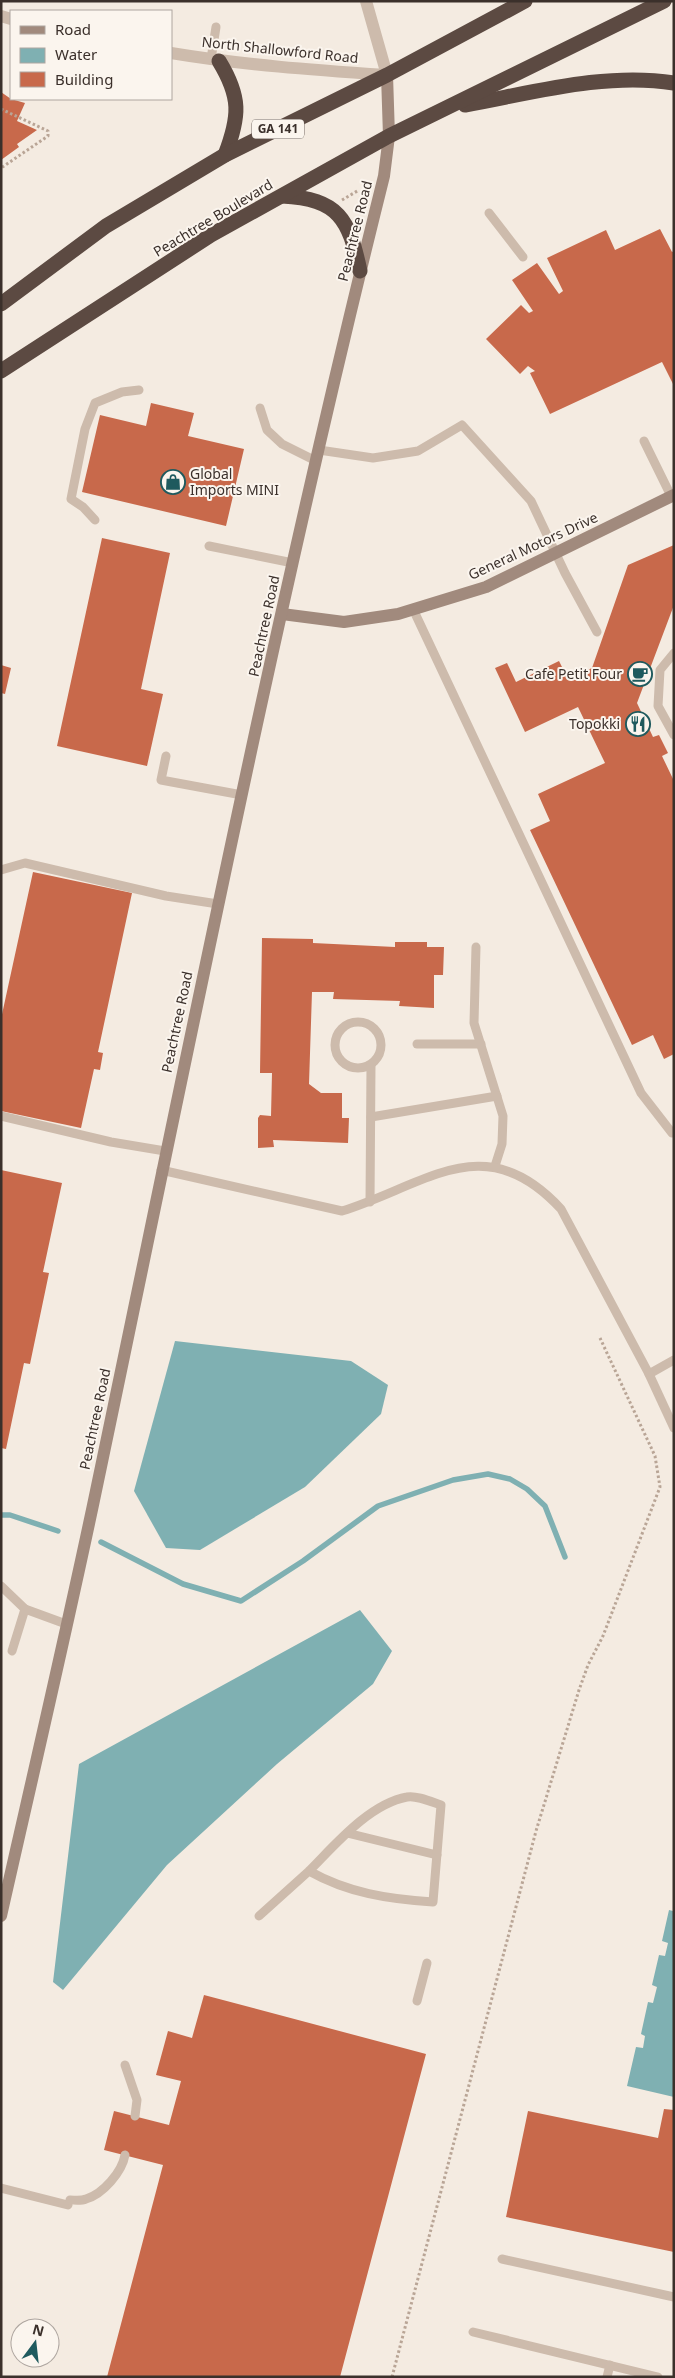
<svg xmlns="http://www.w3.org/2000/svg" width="675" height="2378" viewBox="0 0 675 2378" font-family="'Noto Sans',sans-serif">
	<rect width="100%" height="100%" fill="#f4ebe1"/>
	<g fill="#7fb0b2">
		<path d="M175,1341L351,1361L388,1385L381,1414L305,1487L200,1550L166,1548L134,1491Z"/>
		<path d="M360,1610L392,1651L373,1684L277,1764L167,1865L63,1990L53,1982L79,1764Z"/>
		<path d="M674,1908V2097L627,2086L636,2047L643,2048L645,2036L641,2034L648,2002L653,2003L657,1987L652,1985L659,1955L665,1956L668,1943L662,1941L669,1910L673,1911Z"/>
	</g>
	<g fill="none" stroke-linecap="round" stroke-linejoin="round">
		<g stroke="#7fb0b2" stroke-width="5.5">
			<path d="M1,1515H10L58,1531"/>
			<path d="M101,1542L183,1584L241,1601L303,1561L378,1506L453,1480L488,1474L510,1479L527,1489L545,1506L565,1557"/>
		</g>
	</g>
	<g fill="#c8694b">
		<path d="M1,92L11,99L25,103L17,121L37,130L17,144L19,147L1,160Z"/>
		<path d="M660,229L672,252L674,251V386L662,362L550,414L530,373L535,371L528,366L520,374L486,339L521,305L529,313L533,311L512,280L537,263L559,294L563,291L547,258L606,230L615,250Z"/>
		<path d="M151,403L194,413L188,436L244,449L226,526L82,492L100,415L146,426Z"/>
		<path d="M102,538L170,553L141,689L163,694L147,766L57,746Z"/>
		<path d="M674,545V605L637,703L653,737L659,735L668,753L662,756L674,781V1054L664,1059L653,1035L632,1045L530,830L550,821L538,794L605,763L578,707L525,732L495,668L507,663L516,682L559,661L568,679L592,668L628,565Z"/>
		<path d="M1,665L11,668L5,694L1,693Z"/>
		<path d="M33,872L132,893L98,1052L103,1053L100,1070L94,1069L81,1128L1,1111V1019Z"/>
		<path d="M262,938L313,939V943L395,947V942H427V947H444L443,975H434V1008L399,1006L400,1001L333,999L334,992H312L309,1084L321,1093H342V1118H349L348,1143L273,1140L274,1147L258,1148V1118L260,1115L271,1116L272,1073H260Z"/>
		<path d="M1,1170L62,1183L43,1272L49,1273L30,1364L24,1363L6,1449L1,1448Z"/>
		<path d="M204,1995L426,2054L340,2377H107L163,2165L104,2150L114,2111L169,2125L181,2081L156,2075L168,2031L192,2038Z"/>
		<path d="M664,2109L674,2110V2252L506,2217L528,2111L658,2138Z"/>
	</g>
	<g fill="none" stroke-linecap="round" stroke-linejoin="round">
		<g stroke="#b9a596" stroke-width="3" stroke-dasharray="2.5 2.5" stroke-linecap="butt">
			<path d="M1,109L48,131V136L1,168"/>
			<path d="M342,200L359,190"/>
			<path d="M392,2377L536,1831L579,1690L588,1665L603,1636L660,1487L655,1456L600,1338"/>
		</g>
		<g stroke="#cdbbac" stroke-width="9">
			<path d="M211,59L216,27"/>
			<path d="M489,213L523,257"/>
			<path d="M260,408L267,430L282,444L316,461"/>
			<path d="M644,441L671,496"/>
			<path d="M319,450L373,458L418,451L462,425L531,501L565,573L597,632"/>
			<path d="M95,520L83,507L71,499L85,429L95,403L122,392L139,390"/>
			<path d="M209,546L293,563"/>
			<path d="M413,609L641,1093L672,1133"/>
			<path d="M674,653L660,670L658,706L674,735"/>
			<path d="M166,756L161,780L242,795"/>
			<path d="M1,870L25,863L166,896L218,904"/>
			<path d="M476,947L474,1023L503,1116L502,1144L495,1166"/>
			<circle cx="358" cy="1045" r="23"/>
			<path d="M417,1044H481"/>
			<path d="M1,1116L111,1142L165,1151"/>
			<path d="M371,1117L497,1096"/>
			<path d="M161,1170L342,1211C426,1185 485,1126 561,1209L649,1374L674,1360"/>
			<path d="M370,1202L371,1065"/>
			<path d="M649,1374L674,1428"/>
			<path d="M1,1586L25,1609"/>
			<path d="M12,1651L25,1609L66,1624"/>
			<path d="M347,1833L437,1855"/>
			<path d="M259,1916L309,1871C348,1893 388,1899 433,1902L441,1805C432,1802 416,1795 407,1797C369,1804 335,1845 309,1871"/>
			<path d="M417,2001L427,1963"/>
			<path d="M125,2065L137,2100L135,2116"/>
			<path d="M1,2188L68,2205"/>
			<path d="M70,2200C75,2200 81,2201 86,2199C103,2194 122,2172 125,2155"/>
			<path d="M502,2259L674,2297"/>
			<path d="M473,2332L658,2377"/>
			<path d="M607,2377L610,2365"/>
		</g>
		<g stroke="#cdbbac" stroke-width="12">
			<path d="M1,16L11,19"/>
			<path d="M171,53C243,65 314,70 387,75L366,1"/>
		</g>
		<g stroke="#a18a7d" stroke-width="12">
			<path d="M282,614L344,622L398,614L486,587L674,495"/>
			<path d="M1,1916C32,1779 64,1642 93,1505C186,1062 274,616 384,176L389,136L387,75"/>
		</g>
		<g stroke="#5c4a42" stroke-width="15">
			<path d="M219,61C241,97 240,116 225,155"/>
			<path d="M465,105C532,93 605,72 674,83"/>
			<path d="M282,196C339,199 349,219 360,271"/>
			<path d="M1,304L106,226L225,155L387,75L525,1"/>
			<path d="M1,371L211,235L389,136L664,1"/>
		</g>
	</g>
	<defs>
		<symbol id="shop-ring" viewBox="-11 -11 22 22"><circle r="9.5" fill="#fbf5ee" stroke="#1f5a5e" stroke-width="1.5"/><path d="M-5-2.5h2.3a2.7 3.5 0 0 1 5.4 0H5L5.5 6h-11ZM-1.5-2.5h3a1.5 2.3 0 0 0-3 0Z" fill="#1f5a5e"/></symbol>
		<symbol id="cafe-ring" viewBox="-11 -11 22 22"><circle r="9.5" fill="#fbf5ee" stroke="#1f5a5e" stroke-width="1.5"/><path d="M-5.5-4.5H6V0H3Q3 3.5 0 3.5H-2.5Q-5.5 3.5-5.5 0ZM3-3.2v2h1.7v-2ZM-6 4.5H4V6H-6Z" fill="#1f5a5e"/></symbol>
		<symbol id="restaurant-ring" viewBox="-11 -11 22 22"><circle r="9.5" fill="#fbf5ee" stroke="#1f5a5e" stroke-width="1.5"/><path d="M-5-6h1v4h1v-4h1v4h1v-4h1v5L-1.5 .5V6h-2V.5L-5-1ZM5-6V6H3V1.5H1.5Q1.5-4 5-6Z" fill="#1f5a5e"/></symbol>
	</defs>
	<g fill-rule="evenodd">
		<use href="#shop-ring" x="159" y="468" width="28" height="28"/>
		<use href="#cafe-ring" x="626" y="660" width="28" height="28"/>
		<use href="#restaurant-ring" x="624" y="710" width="28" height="28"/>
	</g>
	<g text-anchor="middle" stroke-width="4" stroke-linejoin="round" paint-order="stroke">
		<rect fill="#fbf5ee" stroke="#756b66" stroke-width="1" x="252" y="119.5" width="52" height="19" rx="4"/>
		<g font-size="12" font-weight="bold" fill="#3b302b">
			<text x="278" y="133">GA 141</text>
		</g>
		<g font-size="14" fill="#3b302b" stroke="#fbf5ee">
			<text transform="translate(280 50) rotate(6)" y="5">North Shallowford Road</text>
			<text transform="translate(213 218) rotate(-31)" y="5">Peachtree Boulevard</text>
			<text transform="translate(355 231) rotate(-76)" y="5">Peachtree Road</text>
			<text transform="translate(533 546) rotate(-25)" y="5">General Motors Drive</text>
			<text transform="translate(264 626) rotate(-78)" y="5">Peachtree Road</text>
			<text transform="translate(177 1022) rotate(-78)" y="5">Peachtree Road</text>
			<text transform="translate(95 1419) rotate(-78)" y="5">Peachtree Road</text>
		</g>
		<g font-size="14" fill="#3b302b" stroke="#fbf5ee" text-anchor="end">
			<text x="190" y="479" text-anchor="start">Global<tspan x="190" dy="16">Imports MINI</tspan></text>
			<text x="622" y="679">Cafe Petit Four</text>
			<text x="620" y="729">Topokki</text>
		</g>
	</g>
	<rect width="675" height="2378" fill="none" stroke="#3b302b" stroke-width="5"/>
	<rect x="10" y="10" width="162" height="90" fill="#fbf5ee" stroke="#aea6a0"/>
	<rect x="20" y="26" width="25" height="8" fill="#a18a7d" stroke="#aea6a0"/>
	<text x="55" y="35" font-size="15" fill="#3b302b">Road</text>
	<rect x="20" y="48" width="25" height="15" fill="#7fb0b2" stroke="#aea6a0"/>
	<text x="55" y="60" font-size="15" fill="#3b302b">Water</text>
	<rect x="20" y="72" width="25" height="15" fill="#c8694b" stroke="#aea6a0"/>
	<text x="55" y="85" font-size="15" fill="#3b302b">Building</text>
	<g transform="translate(35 2343) rotate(15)"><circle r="24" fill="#fbf5ee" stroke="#aea6a0"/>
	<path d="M0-4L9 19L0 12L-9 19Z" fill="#1f5a5e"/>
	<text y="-8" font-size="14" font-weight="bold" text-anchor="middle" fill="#3b302b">N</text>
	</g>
</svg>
